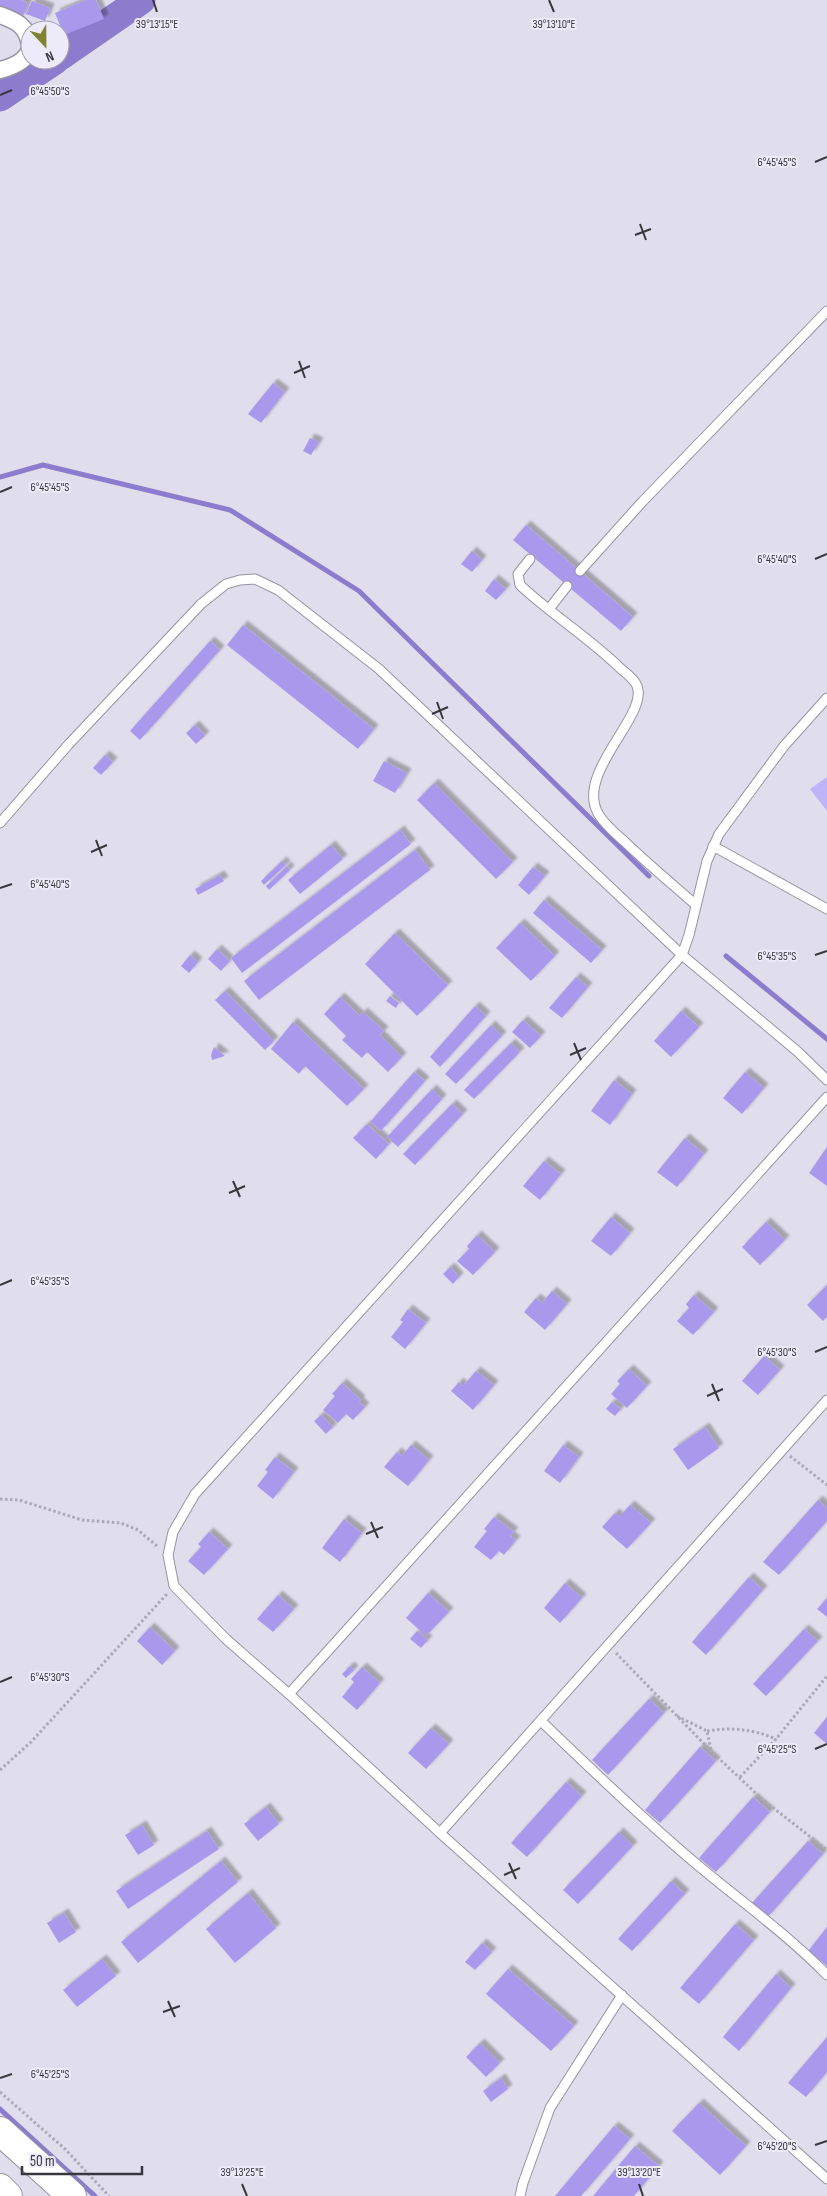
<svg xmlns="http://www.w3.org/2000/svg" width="827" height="2196" viewBox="0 0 827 2196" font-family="'Sofia Sans Condensed',sans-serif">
	<defs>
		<filter id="shadow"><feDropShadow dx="4.5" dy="-4.5" stdDeviation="1" flood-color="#0004"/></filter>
	</defs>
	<rect width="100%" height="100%" fill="#e0deec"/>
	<path fill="#bfb3fa" d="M827,777V811L810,789Z"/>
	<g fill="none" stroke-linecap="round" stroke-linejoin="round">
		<g stroke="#8c7ccd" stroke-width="5">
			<path d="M0,477L43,465L230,510L359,591L649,876"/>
			<path d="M726,956L827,1039"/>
			<path d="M0,2109L95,2196"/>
		</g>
		<g stroke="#8c7ccd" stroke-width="29">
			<path d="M60,56L141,0"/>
			<path d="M0,97L55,60"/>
		</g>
	</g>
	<g fill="#a999ed" filter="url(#shadow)">
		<path d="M0,0H21L28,3L22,19L0,11Z"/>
		<path d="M86,0H96L104,19L64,35L55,13Z"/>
		<path d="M32,1L50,8L45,21L26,14Z"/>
		<path d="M273,383L285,392L261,423L248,414Z"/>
		<path d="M310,438L319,442L311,455L303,451Z"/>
		<path d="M526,525L633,617L621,631L513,540Z"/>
		<path d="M472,551L482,560L472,572L461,564Z"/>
		<path d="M494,579L506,589L496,600L485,591Z"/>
		<path d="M243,625L374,729L358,749L227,645Z"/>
		<path d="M210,641L220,650L140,740L130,731Z"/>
		<path d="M195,725L205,736L196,744L186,733Z"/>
		<path d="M105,755L113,762L101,775L93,768Z"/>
		<path d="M384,761L407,773L395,793L373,781Z"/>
		<path d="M434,783L513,862L496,879L417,800Z"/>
		<path d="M400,830L411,844L242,973L231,958Z"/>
		<path d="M331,845L343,859L300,894L288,880Z"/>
		<path d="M415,850L430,870L259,1000L244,981Z"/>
		<path d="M282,861L286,865L264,885L261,881Z"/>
		<path d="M287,866L290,870L269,890L266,886Z"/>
		<path d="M533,867L545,876L529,895L518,885Z"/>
		<path d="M220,875L224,881L198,895L195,889Z"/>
		<path d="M544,900L602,950L591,963L533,913Z"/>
		<path d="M520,923L555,956L531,981L496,948Z"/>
		<path d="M395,933L448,985L417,1016L365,964Z"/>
		<path d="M217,949L230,961L221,971L208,959Z"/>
		<path d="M190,955L198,962L189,973L181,966Z"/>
		<path d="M576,977L588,987L562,1018L549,1008Z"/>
		<path d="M225,991L274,1041L265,1050L215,1000Z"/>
		<path d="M390,996L399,1003L396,1008L386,1001Z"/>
		<path d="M340,997L360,1016L363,1012L384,1031L380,1035L402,1057L388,1072L367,1052L362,1058L342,1040L346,1036L324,1014Z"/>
		<path d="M475,1006L486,1016L440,1067L430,1057Z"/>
		<path d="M681,1011L699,1027L671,1057L654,1041Z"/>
		<path d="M523,1020L541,1036L530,1048L512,1032Z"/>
		<path d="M293,1022L364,1089L347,1106L305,1066L299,1074L271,1049Z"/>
		<path d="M491,1025L502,1036L456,1084L445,1074Z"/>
		<path d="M511,1043L520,1052L474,1099L464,1090Z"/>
		<path d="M214,1047L225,1056L212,1060L211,1055Z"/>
		<path d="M414,1072L425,1081L381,1131L370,1122Z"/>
		<path d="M745,1072L764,1088L742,1114L723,1098Z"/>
		<path d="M614,1080L632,1094L610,1125L591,1111Z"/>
		<path d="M432,1089L442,1099L398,1147L387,1137Z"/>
		<path d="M452,1104L463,1114L415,1165L403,1154Z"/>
		<path d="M367,1124L389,1144L376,1159L353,1138Z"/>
		<path d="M685,1138L704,1154L677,1187L657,1172Z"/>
		<path d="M827,1147V1186L809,1173Z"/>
		<path d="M544,1161L561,1174L540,1200L523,1186Z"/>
		<path d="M611,1217L630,1233L611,1256L591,1241Z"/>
		<path d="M766,1222L785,1240L760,1265L742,1247Z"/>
		<path d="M477,1235L495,1252L473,1275L457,1261L469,1249L467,1246Z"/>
		<path d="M450,1267L459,1277L453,1284L443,1274Z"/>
		<path d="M827,1285V1317L823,1321L807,1305Z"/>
		<path d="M552,1291L567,1304L545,1330L524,1312L536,1298L542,1303Z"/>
		<path d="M694,1295L714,1312L693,1335L677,1321L689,1308L686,1304Z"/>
		<path d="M408,1309L426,1323L405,1349L391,1337L403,1322L400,1320Z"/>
		<path d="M764,1356L780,1370L758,1395L742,1381Z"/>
		<path d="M629,1369L647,1386L627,1408L611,1394L620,1384L617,1381Z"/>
		<path d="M476,1371L494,1385L473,1410L451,1391L459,1382L463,1386Z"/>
		<path d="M342,1383L361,1400L359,1402L365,1407L353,1420L346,1414L338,1423L323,1410L335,1396L332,1394Z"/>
		<path d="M612,1402L621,1409L615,1416L606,1409Z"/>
		<path d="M321,1415L333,1427L326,1434L314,1421Z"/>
		<path d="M705,1427L719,1448L688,1470L673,1449Z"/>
		<path d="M411,1445L429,1460L408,1486L384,1467L397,1452L402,1456Z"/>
		<path d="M563,1445L579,1457L560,1483L544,1471Z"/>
		<path d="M275,1457L294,1472L273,1499L257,1486L268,1472L265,1470Z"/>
		<path d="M818,1500L827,1508V1521L779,1575L763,1562Z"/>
		<path d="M630,1505L651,1523L627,1549L602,1527L615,1513L619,1517Z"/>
		<path d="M494,1517L514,1532L510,1536L516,1540L504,1555L499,1551L491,1560L474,1547L487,1531L484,1529Z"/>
		<path d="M344,1519L362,1533L340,1562L322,1548Z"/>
		<path d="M209,1532L228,1549L204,1575L188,1561L201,1547L198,1544Z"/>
		<path d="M749,1577L763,1590L706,1655L692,1642Z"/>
		<path d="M565,1583L582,1598L560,1623L544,1608Z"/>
		<path d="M428,1593L449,1612L426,1636L406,1618Z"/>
		<path d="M278,1595L294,1609L273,1632L257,1619Z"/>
		<path d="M827,1598V1617L817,1609Z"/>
		<path d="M150,1627L175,1651L162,1665L137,1641Z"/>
		<path d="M804,1629L818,1641L766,1696L753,1684Z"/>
		<path d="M417,1631L428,1640L421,1648L410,1639Z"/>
		<path d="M350,1666L354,1670L346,1678L342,1674Z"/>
		<path d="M362,1667L380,1683L357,1710L342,1697L354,1682L351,1679Z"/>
		<path d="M649,1699L664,1713L608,1775L592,1760Z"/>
		<path d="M827,1717V1744L814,1733Z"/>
		<path d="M431,1728L449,1744L426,1769L408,1753Z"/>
		<path d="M700,1747L716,1761L660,1823L645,1810Z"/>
		<path d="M566,1782L582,1796L527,1857L511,1843Z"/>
		<path d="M753,1797L770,1812L716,1872L699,1858Z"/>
		<path d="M266,1807L279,1824L258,1841L244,1824Z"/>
		<path d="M142,1825L154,1845L138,1855L125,1835Z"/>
		<path d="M207,1831L219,1849L128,1909L116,1891Z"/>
		<path d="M619,1832L633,1846L578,1904L563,1890Z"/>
		<path d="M808,1841L823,1854L767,1918L751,1904Z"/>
		<path d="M221,1861L238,1882L138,1963L121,1942Z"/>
		<path d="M671,1881L685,1894L632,1951L618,1939Z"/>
		<path d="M248,1893L276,1928L235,1963L206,1929Z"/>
		<path d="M64,1913L76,1932L59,1943L47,1923Z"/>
		<path d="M735,1924L754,1940L699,2004L680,1988Z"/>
		<path d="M827,1927V1966L808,1951Z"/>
		<path d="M482,1943L492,1952L475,1970L465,1962Z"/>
		<path d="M102,1959L116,1976L77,2007L63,1990Z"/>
		<path d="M508,1969L574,2026L551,2051L486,1994Z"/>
		<path d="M776,1974L791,1988L739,2051L723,2037Z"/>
		<path d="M827,2037V2072L806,2097L788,2083Z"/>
		<path d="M480,2043L500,2063L486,2077L466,2057Z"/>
		<path d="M501,2078L508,2089L491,2102L483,2091Z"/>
		<path d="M699,2103L746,2146L720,2175L672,2131Z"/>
		<path d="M614,2126L630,2139L581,2196H555Z"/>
		<path d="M635,2146L659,2166L634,2196H593Z"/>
	</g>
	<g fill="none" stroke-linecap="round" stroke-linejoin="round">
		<defs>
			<g id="service">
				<path d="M530,559L518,574L520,585C551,614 588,637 619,667C625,673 634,678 637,686C649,716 573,774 599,815C605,825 616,834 625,842C648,864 672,884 696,905"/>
				<path d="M580,571L643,501L827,311"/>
				<path d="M549,609L567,586"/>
				<path d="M827,698L784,746L719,834L707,861L689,935L682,955L195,1494L173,1532L168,1555L174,1586L226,1639L289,1694L440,1833L827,2179"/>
				<path d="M0,823L68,745L201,604L226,584L240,580L255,579L278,590L379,669L682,955L797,1051L827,1080"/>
				<path d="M713,846L827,909"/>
				<path d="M289,1694L827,1097"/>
				<path d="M541,1721C591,1769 641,1817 694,1862C739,1900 786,1933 827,1975"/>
				<path d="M440,1833L827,1400"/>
				<path d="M520,2196L523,2183L550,2108L622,1995"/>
			</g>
			<g id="minor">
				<path d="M0,15C17,21 27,26 30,45"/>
				<path d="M0,70C12,67 26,62 30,49"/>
			</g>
			<g id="trunk">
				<path d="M0,2131L72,2196"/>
				<path d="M0,2188L8,2196"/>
			</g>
		</defs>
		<use href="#service" stroke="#9694a1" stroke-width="11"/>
		<use href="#minor" stroke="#9694a1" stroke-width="19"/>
		<use href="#trunk" stroke="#9694a1" stroke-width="30"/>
		<g stroke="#aba9b5" stroke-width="3" stroke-dasharray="2.5 2.5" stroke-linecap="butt">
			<path d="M790,1456L827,1485"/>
			<path d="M0,1499L19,1500L82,1520L121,1523L138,1530L158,1547"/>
			<path d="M616,1653L711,1751L762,1799L827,1850"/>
			<path d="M677,1716L707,1731L711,1750"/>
			<path d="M707,1731C731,1727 753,1729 776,1739"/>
			<path d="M0,1770L31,1742L167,1594"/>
			<path d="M740,1777L776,1739L827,1676"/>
			<path d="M0,2092L65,2149L109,2196"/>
		</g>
		<use href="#service" stroke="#fff" stroke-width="9"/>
		<use href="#minor" stroke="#fff" stroke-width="16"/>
		<use href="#trunk" stroke="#fff" stroke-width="28"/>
	</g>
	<path fill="none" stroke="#38373d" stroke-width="2" d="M153,0L157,12M549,0L554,12M0,95L12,90M815,162L827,157M640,224L646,240M635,235L651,229M299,361L305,378M294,373L310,366M0,492L12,487M815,559L827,554M437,702L443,719M432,714L448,707M96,840L102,856M91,852L107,845M0,888L12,884M815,955L827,951M574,1043L581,1060M570,1055L586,1048M233,1181L240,1197M229,1193L245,1186M0,1285L12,1280M815,1352L827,1347M712,1384L719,1401M707,1396L723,1389M371,1522L378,1538M366,1534L383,1527M0,1682L12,1677M815,1749L827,1744M509,1863L516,1879M504,1875L520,1868M168,2001L175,2017M163,2012L180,2006M0,2078L12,2074M815,2145L827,2141M242,2184L247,2196M639,2184L643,2196"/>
	<g font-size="12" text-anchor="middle" fill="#38373d" stroke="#edebfa" stroke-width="4" stroke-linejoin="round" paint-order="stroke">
		<text x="157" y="28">39°13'15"E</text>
		<text x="554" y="28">39°13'10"E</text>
		<text x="50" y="95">6°45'50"S</text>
		<text x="777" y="166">6°45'45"S</text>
		<text x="50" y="491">6°45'45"S</text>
		<text x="777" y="563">6°45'40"S</text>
		<text x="50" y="888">6°45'40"S</text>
		<text x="777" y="960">6°45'35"S</text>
		<text x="50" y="1285">6°45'35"S</text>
		<text x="777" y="1356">6°45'30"S</text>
		<text x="50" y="1681">6°45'30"S</text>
		<text x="777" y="1753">6°45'25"S</text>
		<text x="50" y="2078">6°45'25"S</text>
		<text x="777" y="2150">6°45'20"S</text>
		<text x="242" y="2176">39°13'25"E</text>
		<text x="639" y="2176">39°13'20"E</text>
	</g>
	<g transform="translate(45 45) rotate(158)"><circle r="24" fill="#edebfa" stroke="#a5a3ae"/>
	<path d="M0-4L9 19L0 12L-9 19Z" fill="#80842e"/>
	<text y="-8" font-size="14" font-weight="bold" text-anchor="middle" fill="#38373d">N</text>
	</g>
	<path d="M22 2166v8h120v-8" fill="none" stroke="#38373d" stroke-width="2.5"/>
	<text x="30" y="2166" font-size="15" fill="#38373d" stroke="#edebfa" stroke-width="4" paint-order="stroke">50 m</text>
</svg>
